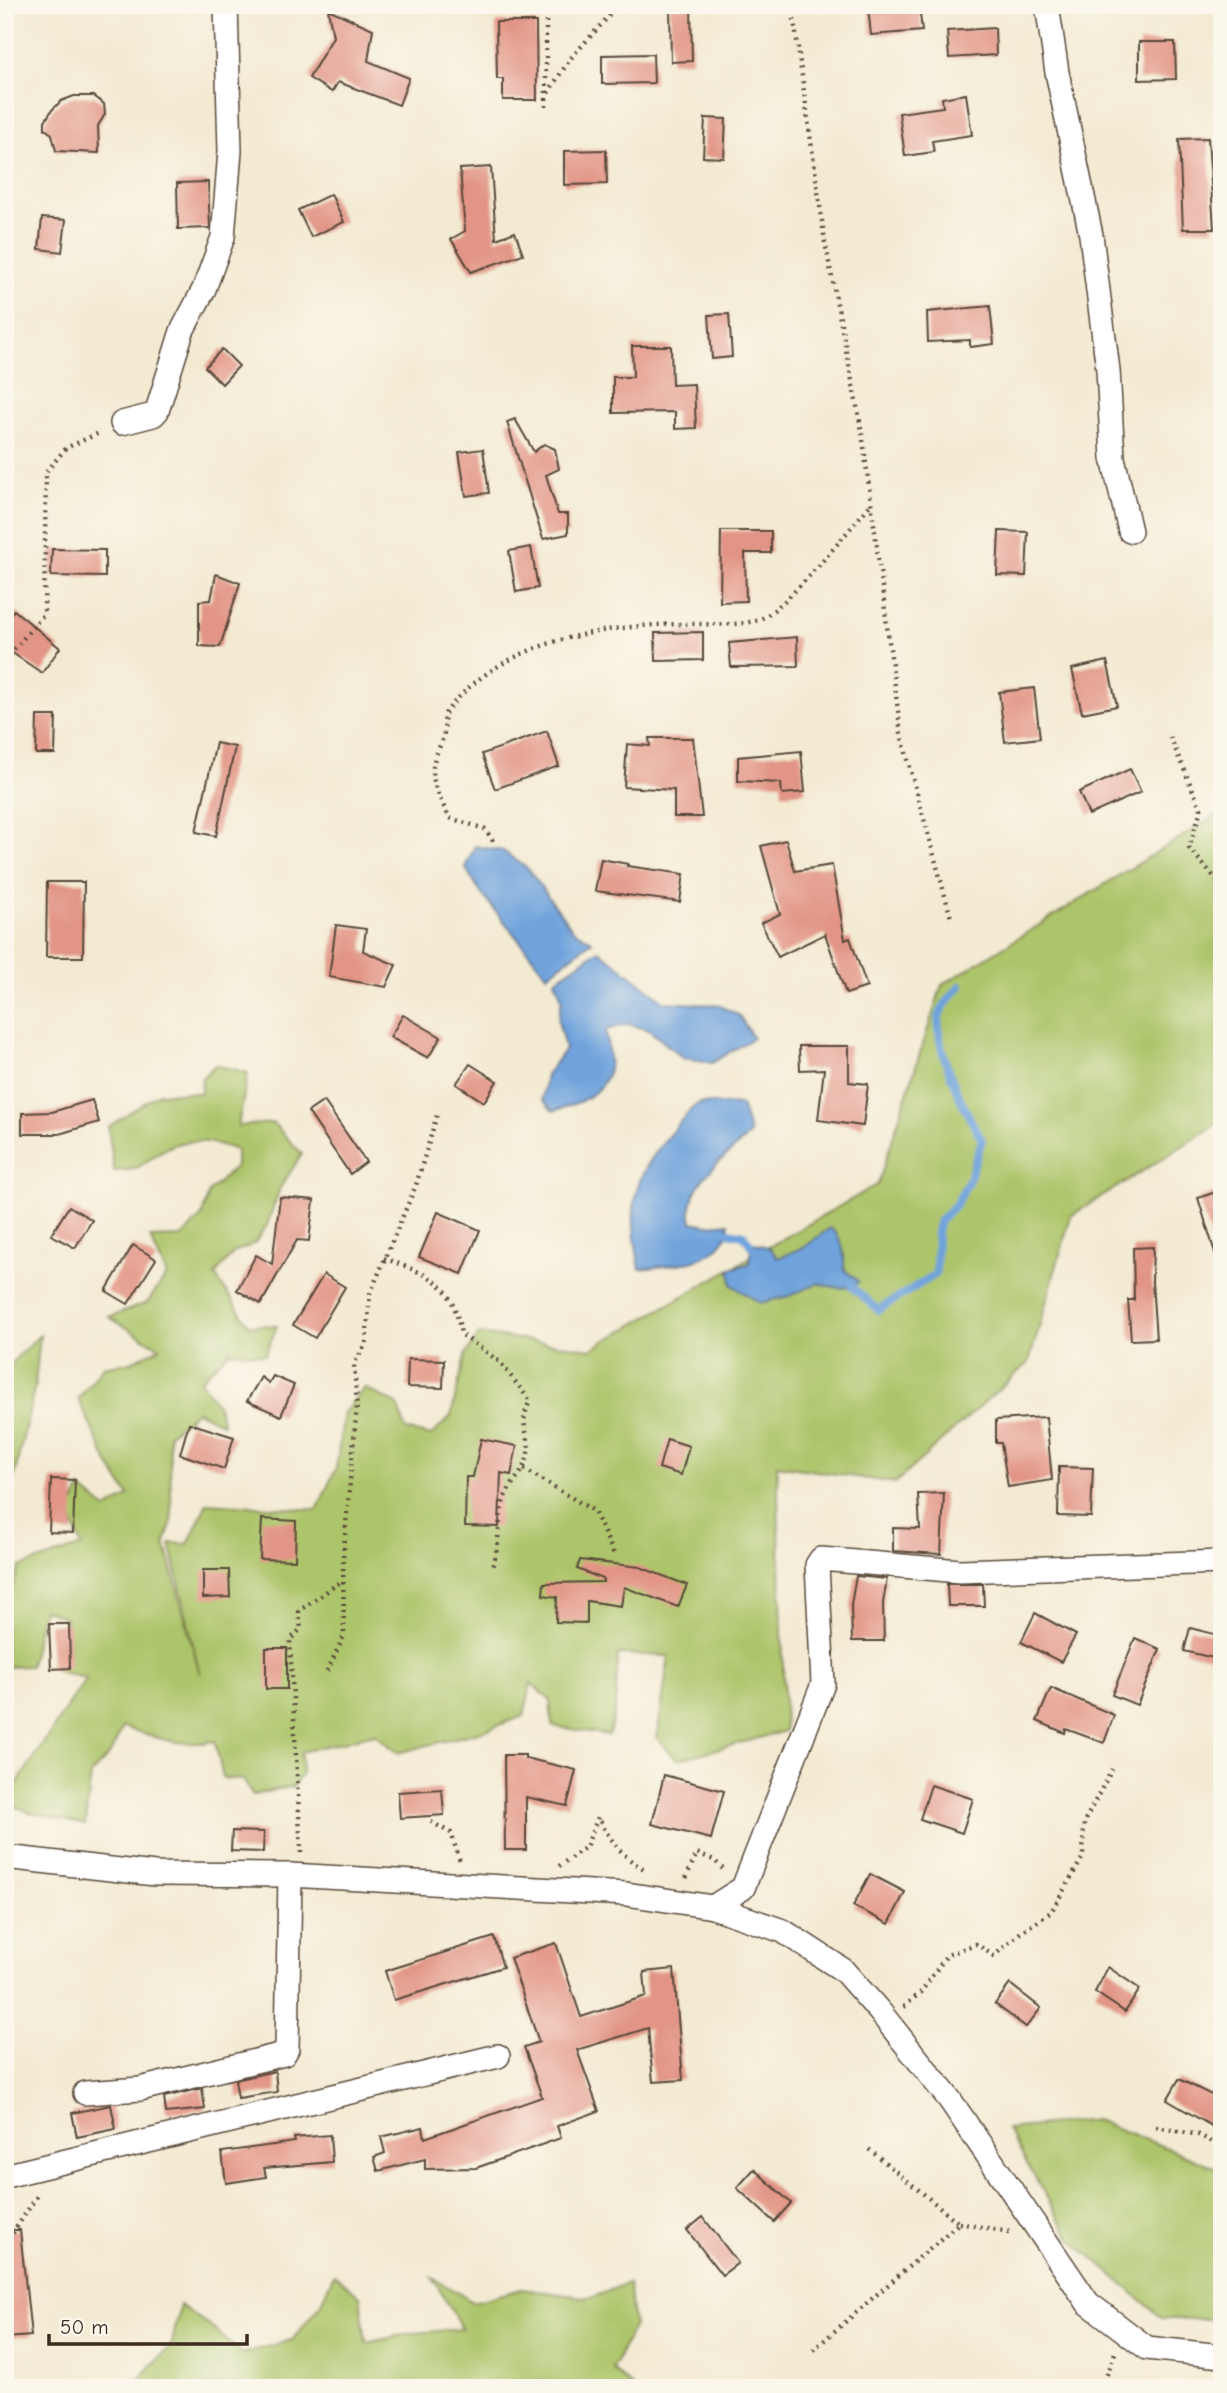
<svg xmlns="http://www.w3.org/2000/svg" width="1227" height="2393" viewBox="0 0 1227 2393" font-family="'Comic Neue',sans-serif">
	<rect width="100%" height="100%" fill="#fbf7ec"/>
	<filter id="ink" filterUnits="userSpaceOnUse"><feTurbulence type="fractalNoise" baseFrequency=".0143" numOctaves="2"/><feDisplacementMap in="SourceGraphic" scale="14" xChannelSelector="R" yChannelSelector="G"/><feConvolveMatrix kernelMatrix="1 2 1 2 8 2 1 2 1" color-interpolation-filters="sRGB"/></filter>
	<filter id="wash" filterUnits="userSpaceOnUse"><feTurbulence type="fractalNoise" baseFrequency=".00686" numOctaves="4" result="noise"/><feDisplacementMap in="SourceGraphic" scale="28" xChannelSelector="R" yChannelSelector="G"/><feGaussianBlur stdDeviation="1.57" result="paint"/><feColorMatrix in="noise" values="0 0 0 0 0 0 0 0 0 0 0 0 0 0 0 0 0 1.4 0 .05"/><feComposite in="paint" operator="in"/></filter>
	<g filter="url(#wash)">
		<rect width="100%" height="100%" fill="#f3ead2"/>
		<g fill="#adc56a" stroke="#747844" stroke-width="2">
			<path d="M1222,812V1121L1071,1216L1029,1362L895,1483L777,1465L785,1731L677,1760L657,1738L669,1656L618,1654L615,1711L609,1735L552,1726L550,1700L531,1683L524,1716L482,1731L398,1753L375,1734L301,1752L302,1774L294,1786L252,1795L244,1780L223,1778L215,1741C181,1748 155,1737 123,1727L110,1754L91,1774L85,1825L29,1812L5,1802L86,1678L56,1671L66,1618L43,1609L30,1666L5,1667V1607L20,1567L82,1546L69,1514L81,1488L106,1509L129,1496L107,1461L78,1399L103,1367L131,1362L160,1348L109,1317L147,1303L167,1275L150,1238L182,1237L202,1216L209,1192L236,1166V1150C214,1142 189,1136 167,1148C143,1160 145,1171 114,1171L108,1127L159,1093H201L202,1078L215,1065L248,1073L238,1126L273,1123L302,1154L280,1188L267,1225L254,1244L234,1252L215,1275L249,1325L277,1326L265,1355L230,1351L200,1380L218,1406L223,1424L197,1411L169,1434L172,1521L165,1542L200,1675L170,1543L188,1544L207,1503L317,1510L336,1468L344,1413L364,1388L397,1404L406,1430L431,1436L451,1416L465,1356L479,1334L591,1349L878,1184L942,985Z"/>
			<path d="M40,1335L35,1385L5,1517V1369Z"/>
			<path d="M1096,2120L1222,2170V2319H1163L1071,2239L1007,2129Z"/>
			<path d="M334,2274L360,2296L366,2343L412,2333L462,2329L433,2278L473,2302L522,2289L591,2298L628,2283L634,2325L613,2369L633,2388H131L172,2344L180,2305L216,2331L241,2354L292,2340L320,2305Z"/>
		</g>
		<g fill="#70a3dc" stroke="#56667d" stroke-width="2">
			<path d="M475,846L503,851L528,869L572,929L592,941L547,975L481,893L465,867Z"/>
			<path d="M599,950L665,1002L718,1005L739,1015L753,1038L712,1063L683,1058L649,1030L628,1024L606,1030C606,1040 611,1061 609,1069C601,1097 577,1104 553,1111L542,1099L546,1075L565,1049L558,1020L562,999L555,980Z"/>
			<path d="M700,1103L741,1105L750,1134C725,1159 683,1183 692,1222L707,1225L729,1223C726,1264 671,1265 640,1269C623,1186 640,1169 692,1108Z"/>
			<path d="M830,1228C843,1237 845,1254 844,1269L859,1282C845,1292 833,1287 818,1283L789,1296L760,1303L732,1285L730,1269L750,1263L751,1249L755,1243L770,1248L778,1258L804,1247Z"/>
		</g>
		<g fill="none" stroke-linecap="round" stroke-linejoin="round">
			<g stroke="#70a3dc" stroke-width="8">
				<path d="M728,1232L744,1235L752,1247"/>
				<path d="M852,1287L878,1310L936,1274L937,1232L940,1220L956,1204L969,1180L982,1140C965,1111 935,1052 939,1018C941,1006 953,995 960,986"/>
			</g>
		</g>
		<g id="blocks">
			<g fill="#e29586">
				<path d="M919,5L922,31L871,35L868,7Z"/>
				<path d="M670,7H691L692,61L671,62Z"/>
				<path d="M328,9L373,29L368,61L409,78L399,105L338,82L332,92L309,78L333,37Z"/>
				<path d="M496,22H536L537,100H503V79H497Z"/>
				<path d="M995,28L996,55L949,58L947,31Z"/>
				<path d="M1139,42H1175L1176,79L1139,80Z"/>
				<path d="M653,54L654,83L602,84V55Z"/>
				<path d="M966,94L972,135L932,141L934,152L905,156L899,113L943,107L942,98Z"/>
				<path d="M74,96H94L104,104L105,114L98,126L99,153L56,151L52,134L45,129V121L52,110L61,101Z"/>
				<path d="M705,118L726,119L724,158L703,157Z"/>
				<path d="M1208,138L1214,229H1183L1179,139Z"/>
				<path d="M606,150L607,184L564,185V151Z"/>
				<path d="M491,167L496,239L515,232L523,254L471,272L451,239L465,231L460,169Z"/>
				<path d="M208,182L210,228L178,229L177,183Z"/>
				<path d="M331,194L344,222L311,237L298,210Z"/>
				<path d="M42,218L66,220L62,252L39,249Z"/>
				<path d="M990,306L994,344L970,347V340L928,342L927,312Z"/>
				<path d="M729,314L732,357L712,359L709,315Z"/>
				<path d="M632,346H671L672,385L694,384L696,428L675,429V412L613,413V377H633Z"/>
				<path d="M222,349L239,366L222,384L205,367Z"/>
				<path d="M515,419L534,452L544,444L555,449L559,469L546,475L558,514H568V534L543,539L507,422Z"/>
				<path d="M483,449L489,493L466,496L459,452Z"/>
				<path d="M721,531H771V553H745L746,601L720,602Z"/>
				<path d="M999,531L1028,532L1026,576L997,575Z"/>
				<path d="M531,547L538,588L516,592L509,551Z"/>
				<path d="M52,549L105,550V577L51,576Z"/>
				<path d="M216,574L240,583L220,647L199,646V601L211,600Z"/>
				<path d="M14,610L60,648L42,673L5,648V620Z"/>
				<path d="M703,632V660L656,661L655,633Z"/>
				<path d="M797,637L798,666L731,667L729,643Z"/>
				<path d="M1107,661L1117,706L1082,713L1072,669Z"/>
				<path d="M1034,688L1040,738L1005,742L999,692Z"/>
				<path d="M37,716H56L55,754H36Z"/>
				<path d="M547,731L559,766L495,789L482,754Z"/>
				<path d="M649,738H693L702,817H674V790L624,787L627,744L650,746Z"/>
				<path d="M216,743L235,747L216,836L196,832Z"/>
				<path d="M801,751L805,792L782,794L781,783L738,781V757Z"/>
				<path d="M1130,769L1141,792L1089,815L1079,792Z"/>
				<path d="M786,840L795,871L832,865L845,940L850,938L867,987L846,994L825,934L778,957L761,923L780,914L761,846Z"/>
				<path d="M601,859L628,864L627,866L684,874L680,902L595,891Z"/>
				<path d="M47,882H84L83,957H46Z"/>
				<path d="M336,925L366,929L363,951L396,965L386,987L329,977Z"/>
				<path d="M403,1015L441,1037L428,1058L390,1037Z"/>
				<path d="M799,1046H849V1082L868,1084L863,1126L818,1120L824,1069L800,1070Z"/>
				<path d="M470,1064L497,1081L484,1102L456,1084Z"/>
				<path d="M92,1100L99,1122L59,1134H22V1113L52,1112Z"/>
				<path d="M324,1101L366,1162L350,1174L308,1112Z"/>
				<path d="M1222,1190V1258L1217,1259L1198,1198Z"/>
				<path d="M280,1197L314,1200L309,1241L297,1240L261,1304L237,1290L256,1255L272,1264Z"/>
				<path d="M69,1206L92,1220L75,1248L51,1235Z"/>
				<path d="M438,1212L480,1230L462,1274L419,1257Z"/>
				<path d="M133,1245L156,1259L128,1304L106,1291Z"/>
				<path d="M1153,1247L1152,1282L1156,1339L1131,1340L1128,1300H1134L1133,1248Z"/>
				<path d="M324,1274L345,1287L315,1338L293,1325Z"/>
				<path d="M408,1359L444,1360L443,1388L407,1387Z"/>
				<path d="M273,1376L294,1385L281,1416L247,1401L261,1377L269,1383Z"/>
				<path d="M1046,1417L1052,1480L1008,1487L1001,1443H996V1420Z"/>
				<path d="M189,1423L234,1437L224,1469L180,1454Z"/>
				<path d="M481,1439L517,1446L511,1475L501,1473L499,1527L465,1526L466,1477H473Z"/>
				<path d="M667,1439L689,1446L681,1475L659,1468Z"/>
				<path d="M1059,1467L1093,1468L1091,1517L1058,1516Z"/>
				<path d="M51,1479L75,1480L73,1533L49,1532Z"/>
				<path d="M944,1493L941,1554L893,1551V1528L920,1529L918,1494Z"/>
				<path d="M262,1519L296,1521L295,1560L260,1559Z"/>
				<path d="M580,1560L640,1567L687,1585L678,1607L624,1587L621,1606L587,1601V1623L556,1622L557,1597L543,1595L544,1583L603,1582V1579L577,1569Z"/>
				<path d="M203,1570H229L230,1597L203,1598Z"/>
				<path d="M856,1576L887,1579L883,1603L884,1641H852L851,1605Z"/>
				<path d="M947,1584H983L984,1606H948Z"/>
				<path d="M1035,1613L1076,1635L1061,1662L1021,1642Z"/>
				<path d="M49,1624H69L70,1668L51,1669Z"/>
				<path d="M1190,1628L1222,1636V1660L1184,1651Z"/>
				<path d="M1135,1638L1160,1649L1137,1705L1112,1695Z"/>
				<rect x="266" y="1648" width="21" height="41"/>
				<path d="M1051,1688L1114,1715L1104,1743L1066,1729L1065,1733L1037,1721Z"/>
				<path d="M504,1755H525V1758L576,1770L567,1806L526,1797V1850H505Z"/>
				<path d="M664,1775L724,1791L711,1839L652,1824Z"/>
				<path d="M931,1785L973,1799L962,1833L920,1819Z"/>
				<path d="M442,1789L444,1815L400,1818L398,1792Z"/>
				<path d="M232,1831L264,1832L263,1852L231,1851Z"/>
				<path d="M870,1874L905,1892L889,1924L853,1906Z"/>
				<path d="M494,1937L503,1967L394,2000L385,1971Z"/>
				<path d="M556,1943L581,2017L646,1996L644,1972L674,1969L683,2080L653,2082L648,2028L577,2050L599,2111L557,2126L561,2138L476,2168L425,2169V2159L378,2171L374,2157L385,2153L381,2137L423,2127L425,2138L542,2097L524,2047L539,2042L510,1958Z"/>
				<path d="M1108,1967L1140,1989L1125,2012L1095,1992Z"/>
				<path d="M1010,1984L1041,2008L1026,2027L995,2004Z"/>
				<path d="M275,2071L277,2092L238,2098L235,2080Z"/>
				<path d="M1179,2079L1222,2100V2132L1167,2100Z"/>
				<path d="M202,2088L205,2109L166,2113L164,2097Z"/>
				<path d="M111,2105L116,2129L77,2137L72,2113Z"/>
				<path d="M330,2135L332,2162L264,2168L266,2177L226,2183L222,2152L295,2142L294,2138Z"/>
				<path d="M754,2169L791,2203L774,2222L737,2188Z"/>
				<path d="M703,2217L738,2263L722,2275L687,2230Z"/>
				<path d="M5,2230H20L31,2336L5,2338Z"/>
			</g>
		</g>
	</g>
	<g filter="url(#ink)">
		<use href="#blocks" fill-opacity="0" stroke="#574739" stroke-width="2"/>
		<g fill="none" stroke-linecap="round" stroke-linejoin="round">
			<defs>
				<g id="minor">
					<path d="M1047,5L1057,72L1091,235L1108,370L1113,458L1130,531"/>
					<path d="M122,423L153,415L157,411L182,331L204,289L223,237L230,151L226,5"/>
					<path d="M5,1857L155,1874L290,1875L626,1894L713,1907L783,1931L843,1970L880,2012L950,2100L1088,2303L1147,2348L1222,2356"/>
					<path d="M713,1907L743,1888L823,1684L817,1565L821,1559L960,1571L1222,1562"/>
					<path d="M85,2093L140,2089L284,2054L287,2049L290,1875"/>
					<path d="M5,2176L498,2056"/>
				</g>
			</defs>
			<use href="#minor" stroke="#574739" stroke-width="26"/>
			<g stroke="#574739" stroke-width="4.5" stroke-dasharray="2 5" stroke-linecap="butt">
				<path d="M792,5L825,242L862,432L901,734L951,918"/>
				<path d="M548,93L570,59L619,5"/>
				<path d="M546,107V5"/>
				<path d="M5,660L44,614L46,472L66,448L101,432"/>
				<path d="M1170,737L1201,809L1189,848L1222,886"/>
				<path d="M493,841L485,829L450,818C440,800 428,779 435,758C442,739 446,737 444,715C496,643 596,626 680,624C704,623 731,627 755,621C783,614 849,529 871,504"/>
				<path d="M384,1258C431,1277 452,1279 461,1334L500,1362L530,1401C517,1428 531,1430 528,1454C525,1472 512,1481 505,1497C497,1516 501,1544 492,1567"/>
				<path d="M524,1469L594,1511L614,1554"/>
				<path d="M327,1671L344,1636L343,1557L357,1406L354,1364L366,1344L370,1294L416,1185L438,1112"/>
				<path d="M431,1822L451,1833L460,1861"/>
				<path d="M301,1853L290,1640L301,1629L299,1611L343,1580"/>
				<path d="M559,1866L586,1847L598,1817C610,1840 623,1858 646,1870"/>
				<path d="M686,1878L697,1853L714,1860L725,1871"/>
				<path d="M904,2007L921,1992L947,1955L976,1944L994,1956L1020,1933L1051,1912L1083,1857L1084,1822L1112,1769"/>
				<path d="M1156,2127L1199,2135L1222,2147"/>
				<path d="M959,2223L1010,2232"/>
				<path d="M5,2245L39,2193"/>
				<path d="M813,2350L959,2223L865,2146"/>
				<path d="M1102,2388L1115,2353"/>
			</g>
			<use href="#minor" stroke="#fff" stroke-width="23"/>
		</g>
	</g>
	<rect width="1227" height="2393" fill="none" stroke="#fbf7ec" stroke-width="28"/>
	<path d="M49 2334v10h198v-10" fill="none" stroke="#3b2a1e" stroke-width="3.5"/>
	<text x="60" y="2334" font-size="21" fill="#3b2a1e" stroke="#fbf7ec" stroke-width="5" paint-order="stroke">50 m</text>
</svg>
